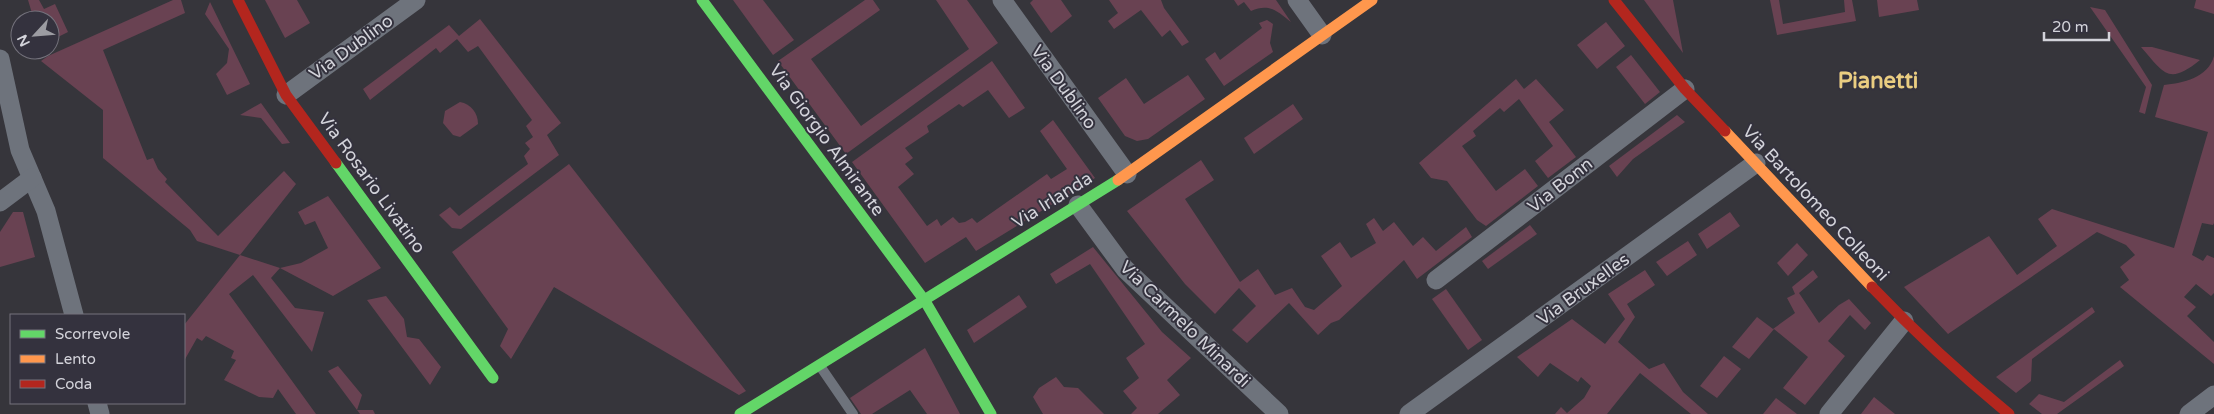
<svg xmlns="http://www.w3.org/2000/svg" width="2214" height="414" viewBox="0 0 2214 414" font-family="'Varela Round',sans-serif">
	<rect width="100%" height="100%" fill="#36353b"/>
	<g fill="#694252">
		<path d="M28,0H39L44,9L55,4L68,32L50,41V20H34Z"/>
		<path d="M173,0H181L185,13L103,50L147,160L153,158L158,169L167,179L165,182L218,236L284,171L296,184L240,255L280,268L301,263L328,248L315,221L305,225L298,212L328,196L381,268L333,296L280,268L271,278L295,308L324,312L312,352L253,275L229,294L316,414H296L278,389L273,398L259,397L224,380L236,360L231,358L234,351L206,336L202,341L197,338L184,361V325L240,255L197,241L190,230L103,158V110L41,61L48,56Z"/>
		<path d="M265,0H297L310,23L285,38Z"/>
		<path d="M733,0H763L794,40L773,55Z"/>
		<path d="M865,0H873L880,10L811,59L861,126L969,49L936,0H967L998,43L846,154L778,61Z"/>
		<path d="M1033,0H1061L1072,16L1051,33L1030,3Z"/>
		<path d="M1109,0H1161L1164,8L1189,42L1182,46L1170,30L1162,37L1141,10L1114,29L1108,21L1118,13Z"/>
		<path d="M1234,0H1276L1291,22C1277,11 1269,3 1251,11L1244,2L1238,6Z"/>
		<path d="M1644,0H1673L1683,53Z"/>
		<path d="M1770,0H1779L1783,24L1845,12L1844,0H1852L1856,21L1777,35Z"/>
		<path d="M1877,0H1917L1919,10L1879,17Z"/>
		<path d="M2196,0H2214V14L2194,8Z"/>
		<path d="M210,2L250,84L227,95L216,74L227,63L229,49L205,14Z"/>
		<path d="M2090,7L2105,10L2152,85L2145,114L2139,112L2146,87Z"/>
		<path d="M480,19L561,123L547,135L559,155L461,229L452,228L439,215L450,207L459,216L528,164L524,156L530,149L525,143L533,137L526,126L532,120L478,46L468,52L457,39L440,53L436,48L370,100L363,89L449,25L459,36Z"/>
		<path d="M1267,20L1273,24L1270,43L1273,52L1224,86L1205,59L1215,52L1220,60L1262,28L1259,23Z"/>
		<path d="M1606,22L1625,46L1597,69L1577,45Z"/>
		<path d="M2141,47H2152L2200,60C2168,86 2164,73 2141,47Z"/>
		<path d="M1631,55L1660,92L1645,104L1616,67Z"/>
		<path d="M2214,56V223L2213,225L2202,223L2192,255L2203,261L2207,255L2214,258V293L2211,296L2196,284L2184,297L2196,307L2187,316L2214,342V364L2120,287L2129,280L2120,267L2135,255L2126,245L2097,232L1948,334L1904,287L1989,236L2017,275L2057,246L2038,219L2052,209L2174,248L2208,132L2155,117L2164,85C2183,83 2208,78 2214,56Z"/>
		<path d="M992,61L1025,108L1009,118L988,90L963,107L959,104L927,126L929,132L905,148L913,158L905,164L914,174L898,187L927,226L937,219L941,226L953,217L959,223L965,222L972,218L977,223L1047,174L1051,179L1067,169L1040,131L1053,120L1095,178L976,251L966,237L925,263L852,162Z"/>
		<path d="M1188,75L1205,99L1148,139L1137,141L1125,136L1098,98L1126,78L1144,104Z"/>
		<path d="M1516,79L1524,89L1536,79L1564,110L1549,122L1576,157L1548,178L1535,161L1553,146L1519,99L1504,112L1500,108L1473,131L1476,136L1462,146L1496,191L1525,169L1538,186L1486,226L1477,220L1447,181L1431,178L1419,163Z"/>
		<path d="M460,102C471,104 478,113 478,124L460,137L453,135L443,123L445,111Z"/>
		<path d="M261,103L290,143L282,144L261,118L240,115Z"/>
		<path d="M1293,104L1303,119L1254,154L1244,138Z"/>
		<path d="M1677,115L1685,122L1633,159L1617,177L1609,166Z"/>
		<path d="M1201,160L1214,180L1185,199L1240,282L1258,269L1275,295L1292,288L1305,307L1314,310L1342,286L1321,256L1340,242L1351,258L1376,243L1366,224L1374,218L1383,231L1394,222L1413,246L1423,237L1436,251L1466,227L1472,237L1417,279L1404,260L1339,320L1331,323L1318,335L1289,303L1247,343L1232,330L1256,306L1239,288L1215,314L1185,284L1127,211Z"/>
		<path d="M569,164L746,391L739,395L554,287L511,359L500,346L508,329L452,252Z"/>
		<path d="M13,212H23L35,257L0,267V232Z"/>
		<path d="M1730,212L1740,226L1707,249L1698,234Z"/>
		<path d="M1530,225L1537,234L1488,269L1482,261Z"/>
		<path d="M1688,241L1697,255L1667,276L1656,262Z"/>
		<path d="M1797,243L1808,255L1788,276L1777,263Z"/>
		<path d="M1093,247L1162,332L1191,358L1167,380L1180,395L1158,414H1131L1137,408L1123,391L1139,378L1126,358L1145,344L1090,264L1056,284L1050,274Z"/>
		<path d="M1645,270L1655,285L1627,304L1635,317L1618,342L1649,369L1664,363L1683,392L1708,414H1691L1640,373L1607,414H1555L1561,407L1567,413L1584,398L1591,386L1581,377L1578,382L1550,363L1538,377L1517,357L1572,319L1605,344L1625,319L1608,294Z"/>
		<path d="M1813,270L1818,277L1799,293L1819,323L1839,305L1849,299L1871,323L1865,330L1850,315L1828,341L1845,356L1805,405L1783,388L1808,357L1774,329L1749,359L1732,347L1757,317L1773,329L1795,313L1787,298L1795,294L1792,287Z"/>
		<path d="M1446,289L1482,340L1468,350L1432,299Z"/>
		<path d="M1019,295L1027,307L974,343L967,330Z"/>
		<path d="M386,296L404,319L407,337L419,339L441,367L430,385L367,300Z"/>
		<path d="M2092,307L2095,312L2032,359L2031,381L2016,393L1996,377Z"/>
		<path d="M925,348L960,414H927L910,390L872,414H861L850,398Z"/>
		<path d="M1724,356L1741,369L1717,398L1700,386Z"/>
		<path d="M2120,360L2124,366L2057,414H2042L2029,404L2039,394L2064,402Z"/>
		<path d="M338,366L362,395L357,410H373L375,414H360L328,371Z"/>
		<path d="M1056,377L1064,387L1078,388L1104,414H1043L1033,397L1039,388Z"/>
		<path d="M1874,397L1895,414H1861Z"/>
		<path d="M1776,398L1797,414H1763Z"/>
	</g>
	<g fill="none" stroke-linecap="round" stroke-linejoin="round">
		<path stroke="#6e737c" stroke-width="10" d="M820,366L853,414"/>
		<g stroke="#6e737c" stroke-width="19">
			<path d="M1002,0L1127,174"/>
			<path d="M1297,0L1322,35"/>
			<path d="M0,59L20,150L46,211L74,315"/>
			<path d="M286,95L416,0"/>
			<path d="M0,202L32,178"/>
			<path d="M1078,205L1125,269L1279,414"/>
			<path d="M1436,280L1685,89"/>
			<path d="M97,403L100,414"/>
			<path d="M1409,414L1756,163"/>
			<path d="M1829,414L1904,321"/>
			<path d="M2189,414L2214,395"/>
		</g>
		<g stroke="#63d668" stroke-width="11">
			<path d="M702,0L925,301L991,414"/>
			<path d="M336,163L493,378"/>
			<path d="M740,414L1118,180"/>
		</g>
		<g stroke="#ff974d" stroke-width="11">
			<path d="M1725,131L1872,287"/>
			<path d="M1118,180L1372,0"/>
		</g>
		<g stroke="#b3261e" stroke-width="11">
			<path d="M238,0L286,95L336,163"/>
			<path d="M1614,0L1685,89L1725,131"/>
			<path d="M1872,287C1915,332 1960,374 2009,414"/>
		</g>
	</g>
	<g text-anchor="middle" stroke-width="4" stroke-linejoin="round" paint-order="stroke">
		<g font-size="18" fill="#d3d3da" stroke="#34323e">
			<text transform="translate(351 47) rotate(-36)" y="6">Via Dublino</text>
			<text transform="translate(1064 87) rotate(54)" y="6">Via Dublino</text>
			<text transform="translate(827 140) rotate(54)" y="6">Via Giorgio Almirante</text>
			<text transform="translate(372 183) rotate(54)" y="6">Via Rosario Livatino</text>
			<text transform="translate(1560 185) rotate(-38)" y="6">Via Bonn</text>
			<text transform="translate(1052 200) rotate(-32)" y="6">Via Irlanda</text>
			<text transform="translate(1816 203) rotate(47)" y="6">Via Bartolomeo Colleoni</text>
			<text transform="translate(1583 289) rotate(-36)" y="6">Via Bruxelles</text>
			<text transform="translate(1185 324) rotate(44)" y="6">Via Carmelo Minardi</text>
		</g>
		<g font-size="22" font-weight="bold" fill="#eacd81" stroke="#34323e">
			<text x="1878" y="88">Pianetti</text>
		</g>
	</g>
	<rect x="10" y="314" width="175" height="90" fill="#34323e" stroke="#74727c"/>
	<rect x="20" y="330" width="25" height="8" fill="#63d668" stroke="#74727c"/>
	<text x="55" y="339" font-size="15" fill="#d3d3da">Scorrevole</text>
	<rect x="20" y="355" width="25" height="8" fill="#ff974d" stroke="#74727c"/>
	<text x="55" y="364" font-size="15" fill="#d3d3da">Lento</text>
	<rect x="20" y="380" width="25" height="8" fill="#b3261e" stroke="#74727c"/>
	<text x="55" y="389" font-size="15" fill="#d3d3da">Coda</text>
	<g transform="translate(35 35) rotate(244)"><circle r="24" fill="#34323e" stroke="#74727c"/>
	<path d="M0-4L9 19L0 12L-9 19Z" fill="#9c9ca2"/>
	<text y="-8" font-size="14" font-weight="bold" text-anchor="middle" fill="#d3d3da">N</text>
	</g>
	<path d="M2044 32v8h65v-8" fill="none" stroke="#d3d3da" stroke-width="2.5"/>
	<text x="2052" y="32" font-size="15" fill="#d3d3da" stroke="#34323e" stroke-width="4" paint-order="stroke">20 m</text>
</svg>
